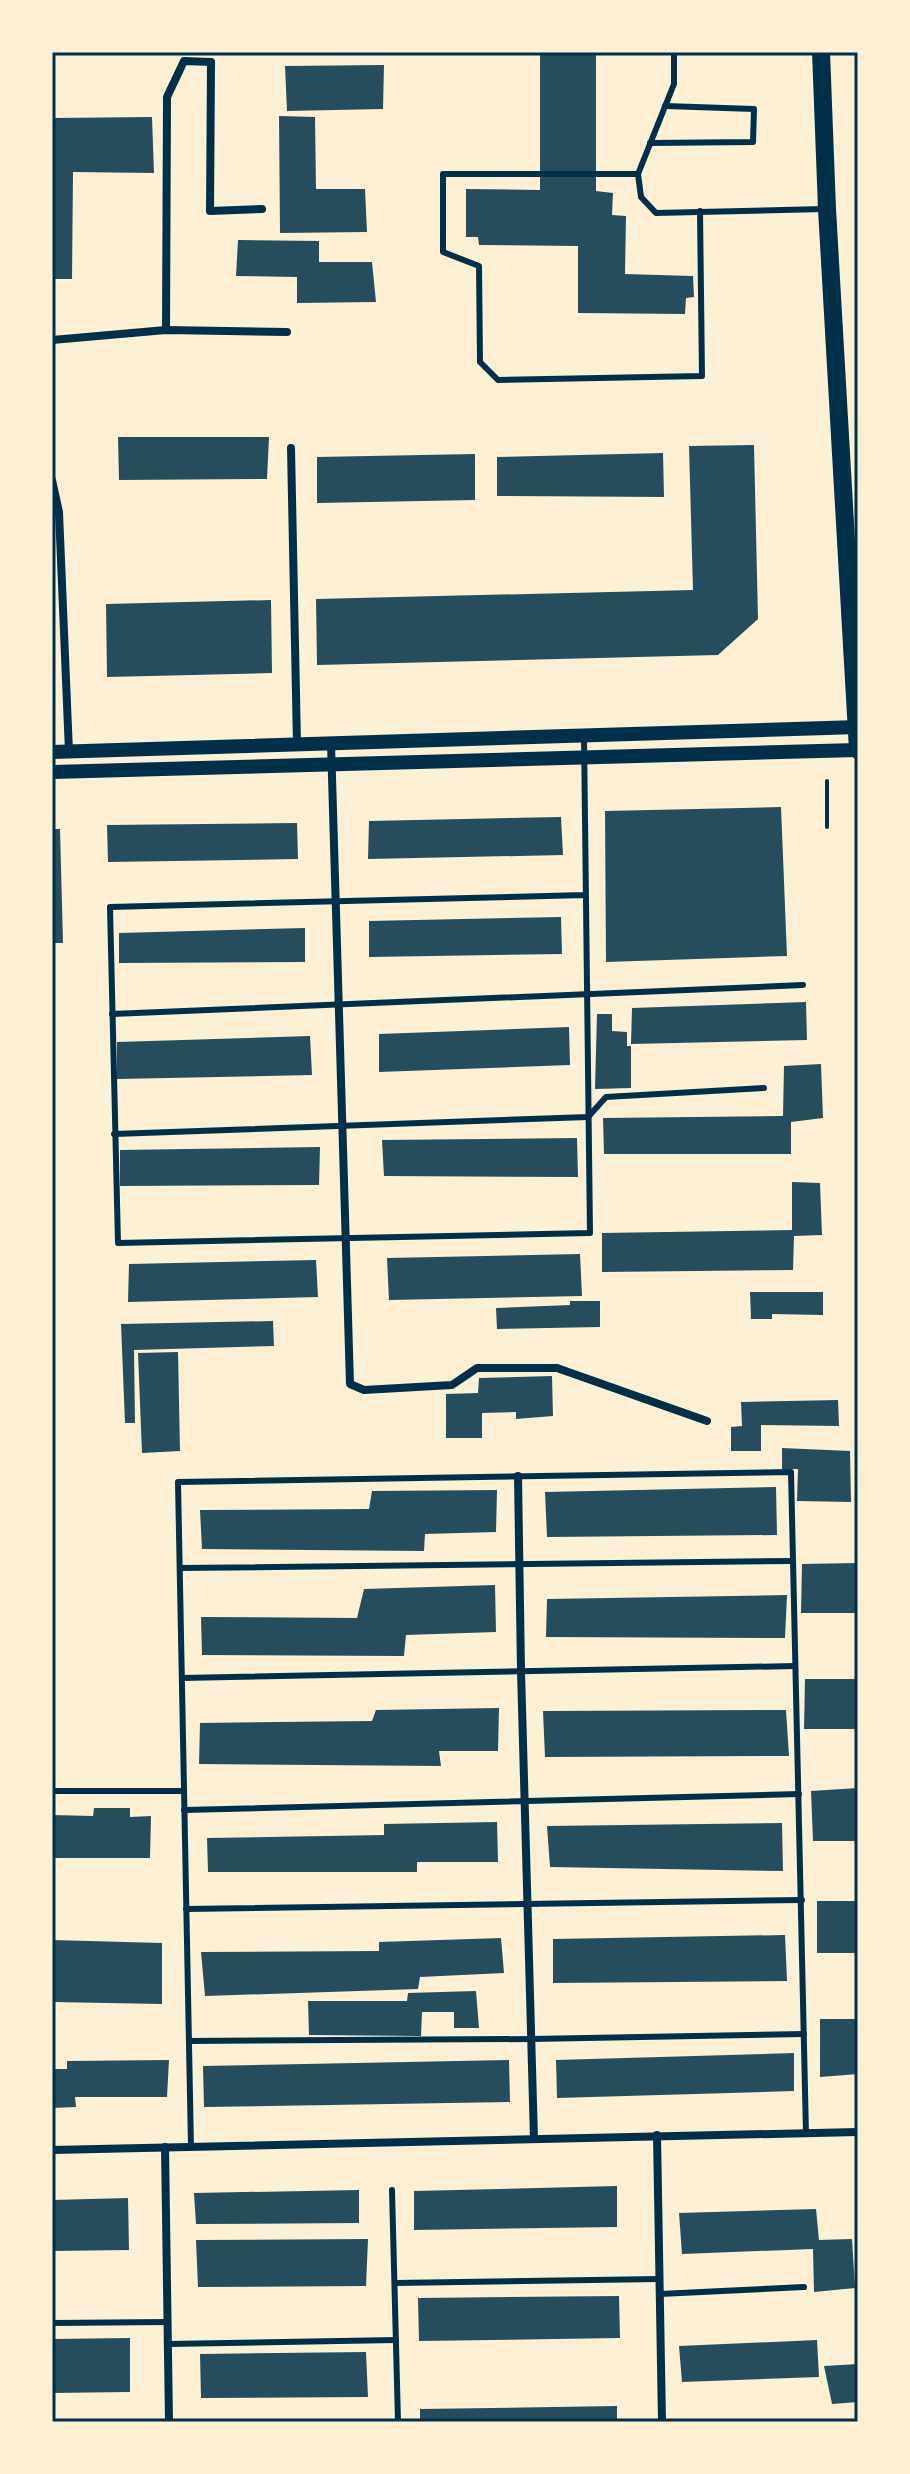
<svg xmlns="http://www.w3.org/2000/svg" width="910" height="2474" viewBox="0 0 910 2474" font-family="Mulish,sans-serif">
	<rect width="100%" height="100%" fill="#fdf0d5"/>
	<g fill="#264d5e">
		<path d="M540,52H596V191L613,193L612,215L626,216L625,274L693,276L694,297L686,298L685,314L578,313V246L479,245L478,237H466V189L540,190Z"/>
		<path d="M384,65L383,109L287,111L285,66Z"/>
		<path d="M279,116L315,117L316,189H365L367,232L280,233Z"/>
		<path d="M152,117L154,173L73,172L72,279H52V118Z"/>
		<path d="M238,240L319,241V262H372L376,302L297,303V277L236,276Z"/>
		<path d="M118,437H269L267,479L119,480Z"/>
		<path d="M754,445L758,619L718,655L317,665L316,599L693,590L689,446Z"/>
		<path d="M663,453L664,497L497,496V457Z"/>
		<path d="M475,454V500L317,503V457Z"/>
		<path d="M271,600L272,673L107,677L106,604Z"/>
		<path d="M781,807L787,956L606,962L605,811Z"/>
		<path d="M561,817L563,855L368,859L369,821Z"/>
		<path d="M297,823L298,859L108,862L107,825Z"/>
		<path d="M52,829H60L63,943H52Z"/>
		<path d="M561,917L562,954L369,957V921Z"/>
		<path d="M305,928V962L119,963V933Z"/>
		<path d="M806,1002L807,1040L631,1044L632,1008Z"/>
		<path d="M597,1014H612V1031L627,1032V1046H631V1088L595,1089Z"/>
		<path d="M569,1027L570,1065L379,1072V1034Z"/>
		<path d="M310,1036L312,1075L117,1079V1042Z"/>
		<path d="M821,1064L823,1118L791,1122V1154H604L603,1118L783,1116L784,1066Z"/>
		<path d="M577,1138L578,1177L384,1176L382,1140Z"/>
		<path d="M320,1147L319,1185L120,1186V1150Z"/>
		<path d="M792,1182L820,1183L822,1235L794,1236L793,1270L602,1272V1233L792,1230Z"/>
		<path d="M580,1254L582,1296L389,1300L387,1258Z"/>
		<path d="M316,1260L318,1297L128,1302L129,1264Z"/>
		<path d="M750,1292H823V1315L772,1314V1319H751Z"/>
		<path d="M570,1301H600V1327L497,1329L496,1308L570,1305Z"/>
		<path d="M273,1321L274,1346L134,1350L135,1423H125L121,1324Z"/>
		<path d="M178,1352L180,1451L142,1453L138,1353Z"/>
		<path d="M552,1376L553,1416L516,1419V1412L482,1413V1438H446V1394L478,1393L479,1378Z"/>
		<path d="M838,1400L839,1426L761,1425V1451H731V1427L742,1426L741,1402Z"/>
		<path d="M782,1448L850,1451L851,1502L797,1501L798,1469H782Z"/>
		<path d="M776,1487L777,1535L547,1537L545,1492Z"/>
		<path d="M497,1490L496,1532L425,1534L424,1551L202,1549L200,1510L369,1509L372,1491Z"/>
		<path d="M858,1563V1613H801L802,1564Z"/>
		<path d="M495,1585L496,1632L406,1635L404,1656L202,1655L201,1617L357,1618L364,1589Z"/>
		<path d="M787,1595L785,1638L546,1637L547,1599Z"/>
		<path d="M805,1679H858V1729H804Z"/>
		<path d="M499,1708L498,1751H439L441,1766L199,1764L200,1723L372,1721L376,1710Z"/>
		<path d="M786,1710L789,1756L545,1757L543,1711Z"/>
		<path d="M858,1788V1841H813L811,1791Z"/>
		<path d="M94,1808H130V1817L151,1816L150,1858H52V1815L93,1816Z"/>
		<path d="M497,1822L498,1862H417V1872H208L207,1838L384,1835V1824Z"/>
		<path d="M782,1823L783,1871L550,1867L547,1826Z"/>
		<rect x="817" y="1901" width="41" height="52"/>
		<path d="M785,1935L787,1981L553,1983V1939Z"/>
		<path d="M501,1938L504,1973L420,1977L418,1989L205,1996L201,1952L379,1951V1942Z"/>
		<path d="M52,1940L162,1943V2004L52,2002Z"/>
		<path d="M476,1991L479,2028H454V2012H422L421,2036L309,2035L308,2001H407L408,1993Z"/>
		<path d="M820,2019H858V2074L820,2077Z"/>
		<path d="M794,2053V2091L557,2098L556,2060Z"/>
		<path d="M169,2060L167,2097H75L76,2107L52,2108V2069H67V2061Z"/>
		<path d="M509,2060L510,2102L204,2107L203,2066Z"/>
		<path d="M617,2186V2227L414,2230V2191Z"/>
		<path d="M359,2190V2223L196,2224L194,2193Z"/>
		<path d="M128,2198L129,2250L52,2251V2200Z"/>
		<path d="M816,2209L819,2240L852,2239L855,2288L814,2292L813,2249L682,2254L679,2213Z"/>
		<path d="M368,2239L366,2286L198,2287L196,2240Z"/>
		<path d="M619,2296L620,2338L419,2341L418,2298Z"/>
		<path d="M130,2338V2392L52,2393V2339Z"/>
		<path d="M817,2340L819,2377L682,2382L679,2346Z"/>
		<path d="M366,2352L368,2397L201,2398L200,2354Z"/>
		<path d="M858,2364V2402L832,2404L824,2366Z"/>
		<path d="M617,2406V2422H420V2409Z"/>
	</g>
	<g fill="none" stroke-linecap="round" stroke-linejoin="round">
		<path stroke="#003049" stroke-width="4" d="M827,781V827"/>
		<g stroke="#003049" stroke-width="6">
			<path d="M674,52V84L638,174L641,197L656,213L824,209"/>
			<path d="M650,143L753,142L754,109L665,106"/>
			<path d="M638,174H443V252L479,266L480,362L498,380L702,376L700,211"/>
			<path d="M584,736L590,1233L118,1243L110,907L585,895"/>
			<path d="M112,1014L803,985"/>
			<path d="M114,1134L588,1117L606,1097L764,1088"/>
			<path d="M180,1568L793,1561"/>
			<path d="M182,1678L795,1666"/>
			<path d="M52,1791H184"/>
			<path d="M184,1810L799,1794"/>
			<path d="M186,1909L802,1900"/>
			<path d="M189,2041L531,2039L804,2034"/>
			<path d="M191,2147L178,1482L791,1472L806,2134"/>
			<path d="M392,2190L398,2422"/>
			<path d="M395,2283L659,2279"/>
			<path d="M660,2294L804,2287"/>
			<path d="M52,2323L167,2322"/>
			<path d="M168,2344L396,2340"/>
		</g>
		<g stroke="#003049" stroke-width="8">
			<path d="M166,330L167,97L184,61L211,62L210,211L262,209"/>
			<path d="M52,340L166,330L287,332"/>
			<path d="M291,448L297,744"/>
			<path d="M52,480L59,512L69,752"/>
			<path d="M331,743L350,1384L364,1390L452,1385L477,1368H557L707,1421"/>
			<path d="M518,1476L521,1671L534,2139"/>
			<path d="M657,2135L662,2422"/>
			<path d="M165,2147L169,2422"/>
			<path d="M52,2150L858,2132"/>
		</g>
		<g stroke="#003049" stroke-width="14">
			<path d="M52,752L858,727"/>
			<path d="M52,772L858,750"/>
		</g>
		<path stroke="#003049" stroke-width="18" d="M821,52L827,209L858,750"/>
	</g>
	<rect width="910" height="2474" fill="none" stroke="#fdf0d5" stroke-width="108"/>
	<rect x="54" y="54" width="802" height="2366" fill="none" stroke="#003049" stroke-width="3"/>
</svg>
